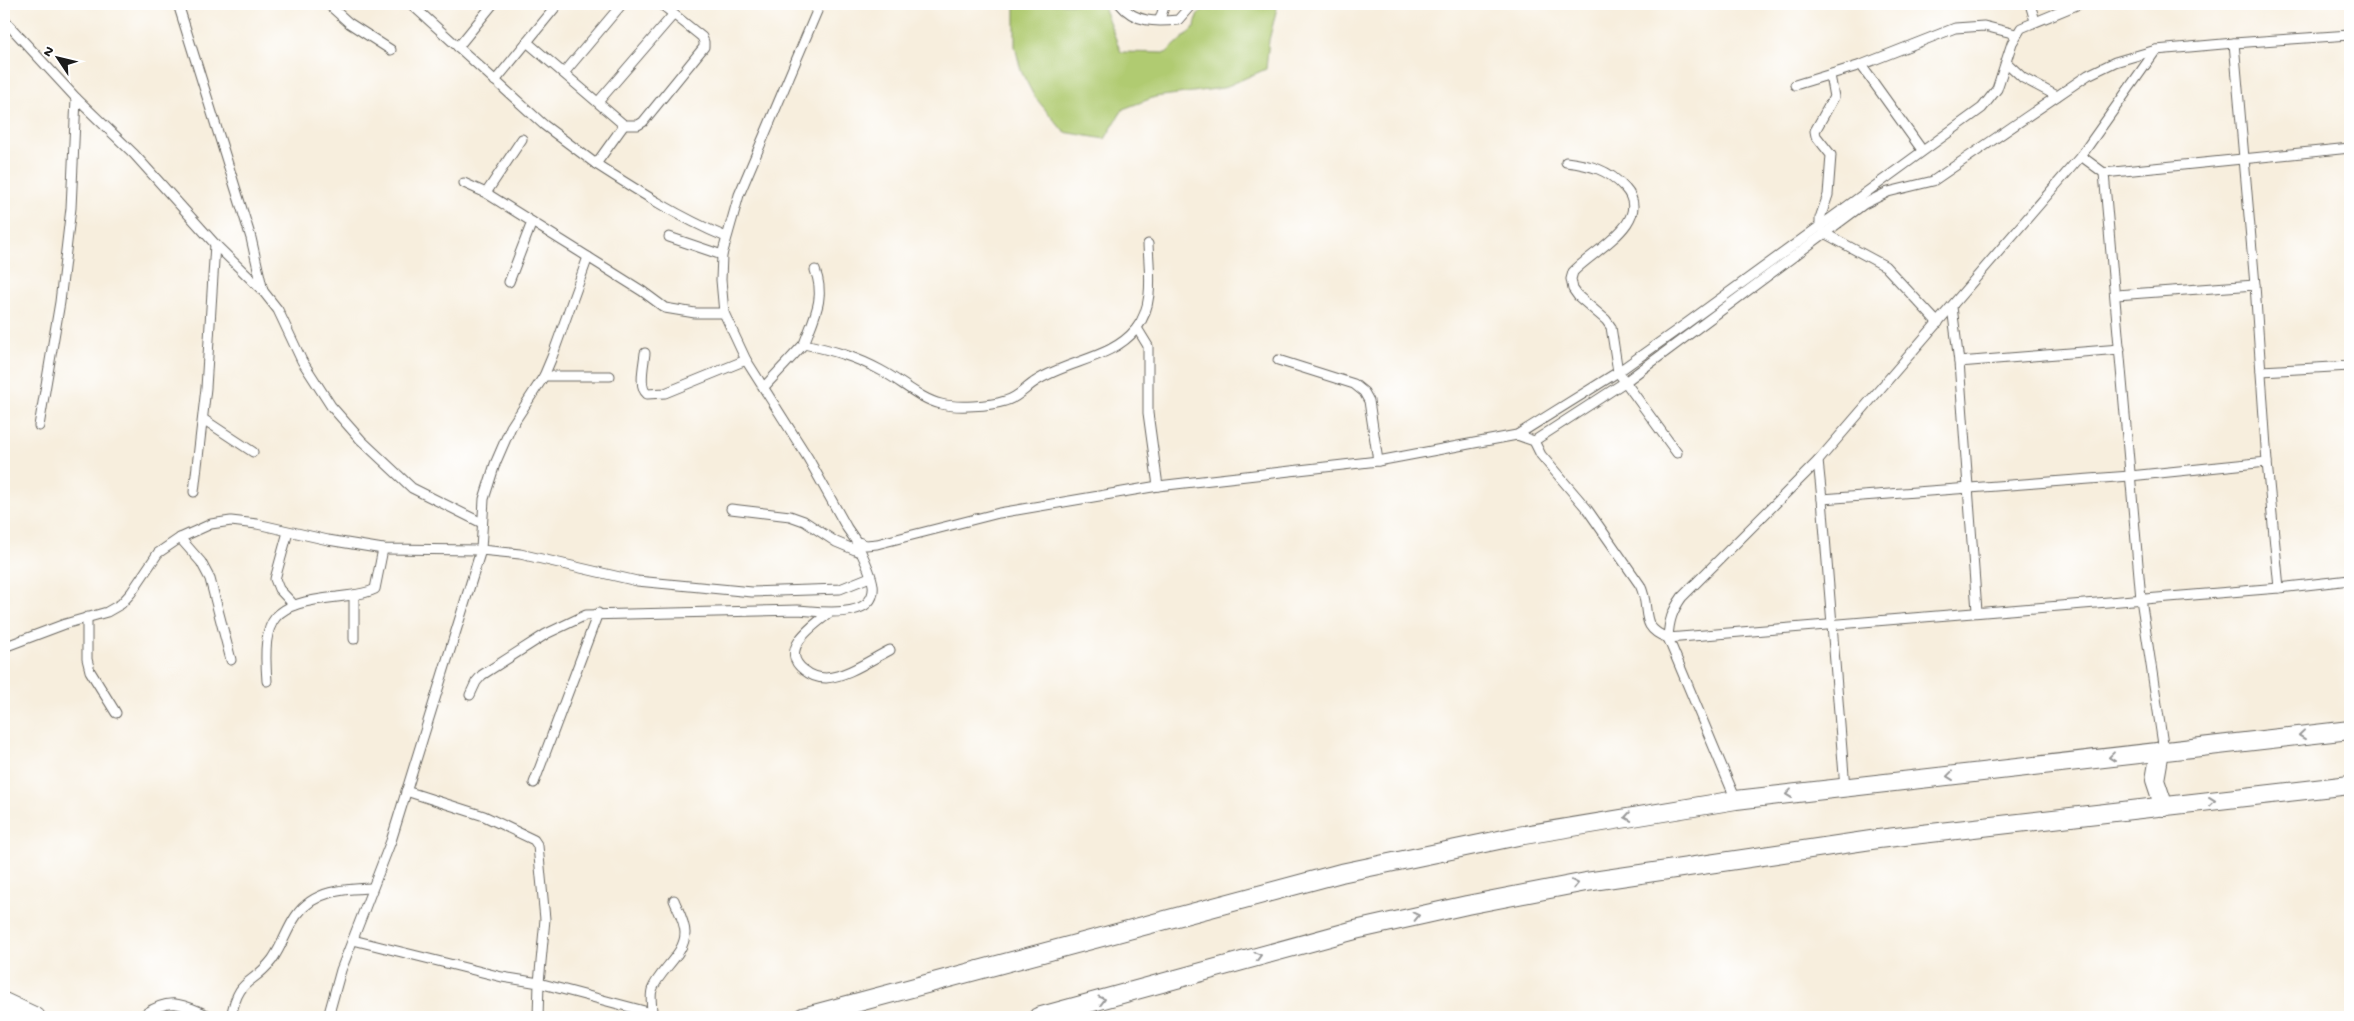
<svg xmlns="http://www.w3.org/2000/svg" width="2354" height="1021" viewBox="0 0 2354 1021" font-family="'Gochi Hand',sans-serif">
	<rect width="100%" height="100%" fill="#fff"/>
	<filter id="ink" filterUnits="userSpaceOnUse"><feTurbulence type="fractalNoise" baseFrequency=".02" numOctaves="2"/><feDisplacementMap in="SourceGraphic" scale="10" xChannelSelector="R" yChannelSelector="G"/><feConvolveMatrix kernelMatrix="1 2 1 2 8 2 1 2 1" color-interpolation-filters="sRGB"/></filter>
	<filter id="wash" filterUnits="userSpaceOnUse"><feTurbulence type="fractalNoise" baseFrequency=".0096" numOctaves="4" result="noise"/><feDisplacementMap in="SourceGraphic" scale="20" xChannelSelector="R" yChannelSelector="G"/><feGaussianBlur stdDeviation="1.12" result="paint"/><feColorMatrix in="noise" values="0 0 0 0 0 0 0 0 0 0 0 0 0 0 0 0 0 1.4 0 .05"/><feComposite in="paint" operator="in"/></filter>
	<g filter="url(#wash)">
		<rect width="100%" height="100%" fill="#f7eedd"/>
		<path fill="#b0cb71" stroke="#667446" d="M1015,4H1102L1121,52L1166,53L1195,27L1197,16L1208,4H1278L1269,40L1266,69L1223,88L1155,97L1123,109L1105,139L1064,132L1034,96L1021,71L1015,46Z"/>
	</g>
	<g filter="url(#ink)">
		<g fill="none" stroke-linecap="round" stroke-linejoin="round">
			<defs>
				<g id="street">
					<path d="M178,4L251,238L263,291"/>
					<path d="M328,4L349,23L391,50"/>
					<path d="M411,4L544,125L596,164L624,125L527,42"/>
					<path d="M820,4L739,195L722,255L721,280L724,313L746,360L808,458L847,528L856,541L866,545L877,544L999,513L1158,486L1378,461L1517,435L1618,372L1687,323L1982,108L1997,89L2012,43L2021,28L2079,4"/>
					<path d="M1120,4C1135,23 1156,22 1178,20L1192,4"/>
					<path d="M2030,4L2035,21"/>
					<path d="M1160,19L1165,4"/>
					<path d="M4,20L76,98L134,154L215,244L263,291L278,310L302,361L331,406L361,440L412,488L482,523"/>
					<path d="M2234,43L2255,285"/>
					<path d="M458,47L493,4"/>
					<path d="M2007,63L2023,78L2057,96"/>
					<path d="M1861,65L1922,150"/>
					<path d="M564,73L622,4"/>
					<path d="M495,81L558,4"/>
					<path d="M1795,85L1861,65L1955,28L1984,26L2016,34"/>
					<path d="M598,102L673,15"/>
					<path d="M624,125H638L643,122L704,47V42L702,37L661,4"/>
					<path d="M2081,156L2156,50"/>
					<path d="M1566,162C1590,165 1608,169 1625,188C1655,221 1592,251 1573,272L1571,279L1573,289L1578,296L1606,320L1611,327L1618,372L1677,453"/>
					<path d="M596,164C638,191 680,218 726,237"/>
					<path d="M464,183L486,193L588,257"/>
					<path d="M486,193L522,139"/>
					<path d="M1820,225V218L1828,195L1831,155L1816,136L1815,131L1834,97L1830,75"/>
					<path d="M1824,233L1885,266L1938,323"/>
					<path d="M669,237L722,255"/>
					<path d="M509,282L532,222"/>
					<path d="M1952,307L1959,362"/>
					<path d="M724,313H695L665,308L642,291L588,257L552,357L544,376L511,427L495,464L484,499L481,550L520,554L637,581L752,592L840,589L870,577"/>
					<path d="M1137,328L1148,346V413L1158,486"/>
					<path d="M804,344C814,317 826,298 815,270"/>
					<path d="M645,353C644,364 638,387 647,394L665,393L746,360"/>
					<path d="M1278,360L1354,384L1364,392L1369,401L1378,461"/>
					<path d="M2261,371L2350,366"/>
					<path d="M544,376H610"/>
					<path d="M764,387L804,344C831,350 857,357 882,371C901,381 920,399 941,404C957,408 990,406 1005,401C1018,398 1026,387 1036,381C1068,360 1112,359 1136,329C1155,305 1149,272 1148,244"/>
					<path d="M203,419L253,452"/>
					<path d="M39,426L60,302L71,208L76,98"/>
					<path d="M1517,435L1534,441L1541,455L1587,509L1640,585C1652,609 1637,627 1668,638C1669,621 1672,611 1682,597L1818,461L2081,156L2104,173"/>
					<path d="M1534,441L1625,382L1864,204L1888,192L1933,181L2088,75L2115,62L2156,50L2234,43L2350,35"/>
					<path d="M1818,461L1822,499"/>
					<path d="M2267,462L2279,588"/>
					<path d="M194,492L206,388L215,244"/>
					<path d="M731,509L790,516L804,521L836,542L860,552"/>
					<path d="M288,532L275,579L279,589L294,605"/>
					<path d="M180,538L201,562L210,579L231,660"/>
					<path d="M1977,611L1959,362L2120,349"/>
					<path d="M828,614C812,626 778,650 804,670C810,675 818,678 826,678C848,676 870,660 890,650"/>
					<path d="M87,617V659L90,671L116,713"/>
					<path d="M354,639V595"/>
					<path d="M4,647L65,624L107,612L121,604L131,593L158,553L180,538L211,524L231,521L257,524L328,540L383,549L481,550L391,841L341,970L328,1017"/>
					<path d="M267,681C262,616 272,604 337,597C350,595 364,595 375,589L383,549"/>
					<path d="M470,695L476,682L482,675L546,634L586,615L798,610C818,611 877,621 873,585C871,571 862,555 856,541"/>
					<path d="M2164,751L2141,599L2104,173L2350,148"/>
					<path d="M534,783L598,613"/>
					<path d="M1845,788L1822,499L2130,476L2267,462L2255,285L2116,295"/>
					<path d="M406,791L484,816L534,840L538,846L545,919L539,983L652,1013L657,1017"/>
					<path d="M1736,800L1668,638L2279,588L2350,580"/>
					<path d="M353,940L502,977L539,983L538,1017"/>
					<path d="M652,1013C652,1006 650,996 652,990C659,970 685,955 685,933C685,922 678,910 674,900"/>
					<path d="M145,1014C173,995 184,1006 213,1017"/>
					<path d="M231,1017C239,976 251,987 272,960C282,946 287,929 296,916C314,890 344,889 372,888"/>
				</g>
				<g id="highway">
					<path d="M2160,751L2155,780L2164,807"/>
					<path d="M4,1002L36,1017"/>
					<path d="M803,1017L1341,873L1518,836L1736,800L2350,730"/>
					<path d="M1038,1017L1355,930L1467,905L1586,882L1878,839L2350,785"/>
				</g>
			</defs>
			<use href="#street" stroke="#696660" stroke-width="11"/>
			<use href="#highway" stroke="#696660" stroke-width="20"/>
			<use href="#street" stroke="#fff" stroke-width="9"/>
			<use href="#highway" stroke="#fff" stroke-width="18"/>
		</g>
		<defs><path id="oneway-chevron" d="M-2-3.5L2.5 0L-2 3.5" fill="none" stroke-width="1.6" stroke-linecap="round" stroke-linejoin="round" transform="scale(1.25)"/></defs>
		<g stroke="#999">
			<use href="#oneway-chevron" transform="translate(2302 735) rotate(174)"/>
			<use href="#oneway-chevron" transform="translate(2112 757) rotate(173)"/>
			<use href="#oneway-chevron" transform="translate(1950 776) rotate(173)"/>
			<use href="#oneway-chevron" transform="translate(1789 794) rotate(173)"/>
			<use href="#oneway-chevron" transform="translate(2212 801) rotate(-7)"/>
			<use href="#oneway-chevron" transform="translate(1628 817) rotate(171)"/>
			<use href="#oneway-chevron" transform="translate(1575 884) rotate(-11)"/>
			<use href="#oneway-chevron" transform="translate(1416 916) rotate(-13)"/>
			<use href="#oneway-chevron" transform="translate(1258 956) rotate(-15)"/>
			<use href="#oneway-chevron" transform="translate(1102 1000) rotate(-15)"/>
		</g>
	</g>
	<rect width="2354" height="1021" fill="none" stroke="#fff" stroke-width="20"/>
	<g transform="translate(58 58) rotate(305)" stroke="#ffffff" stroke-width="4" paint-order="stroke">
	<path d="M0-4L9 19L0 12L-9 19Z" fill="#1c1c1c"/>
	<text y="-8" font-size="14" font-weight="bold" text-anchor="middle" fill="#1c1c1c">N</text>
	</g>
</svg>
